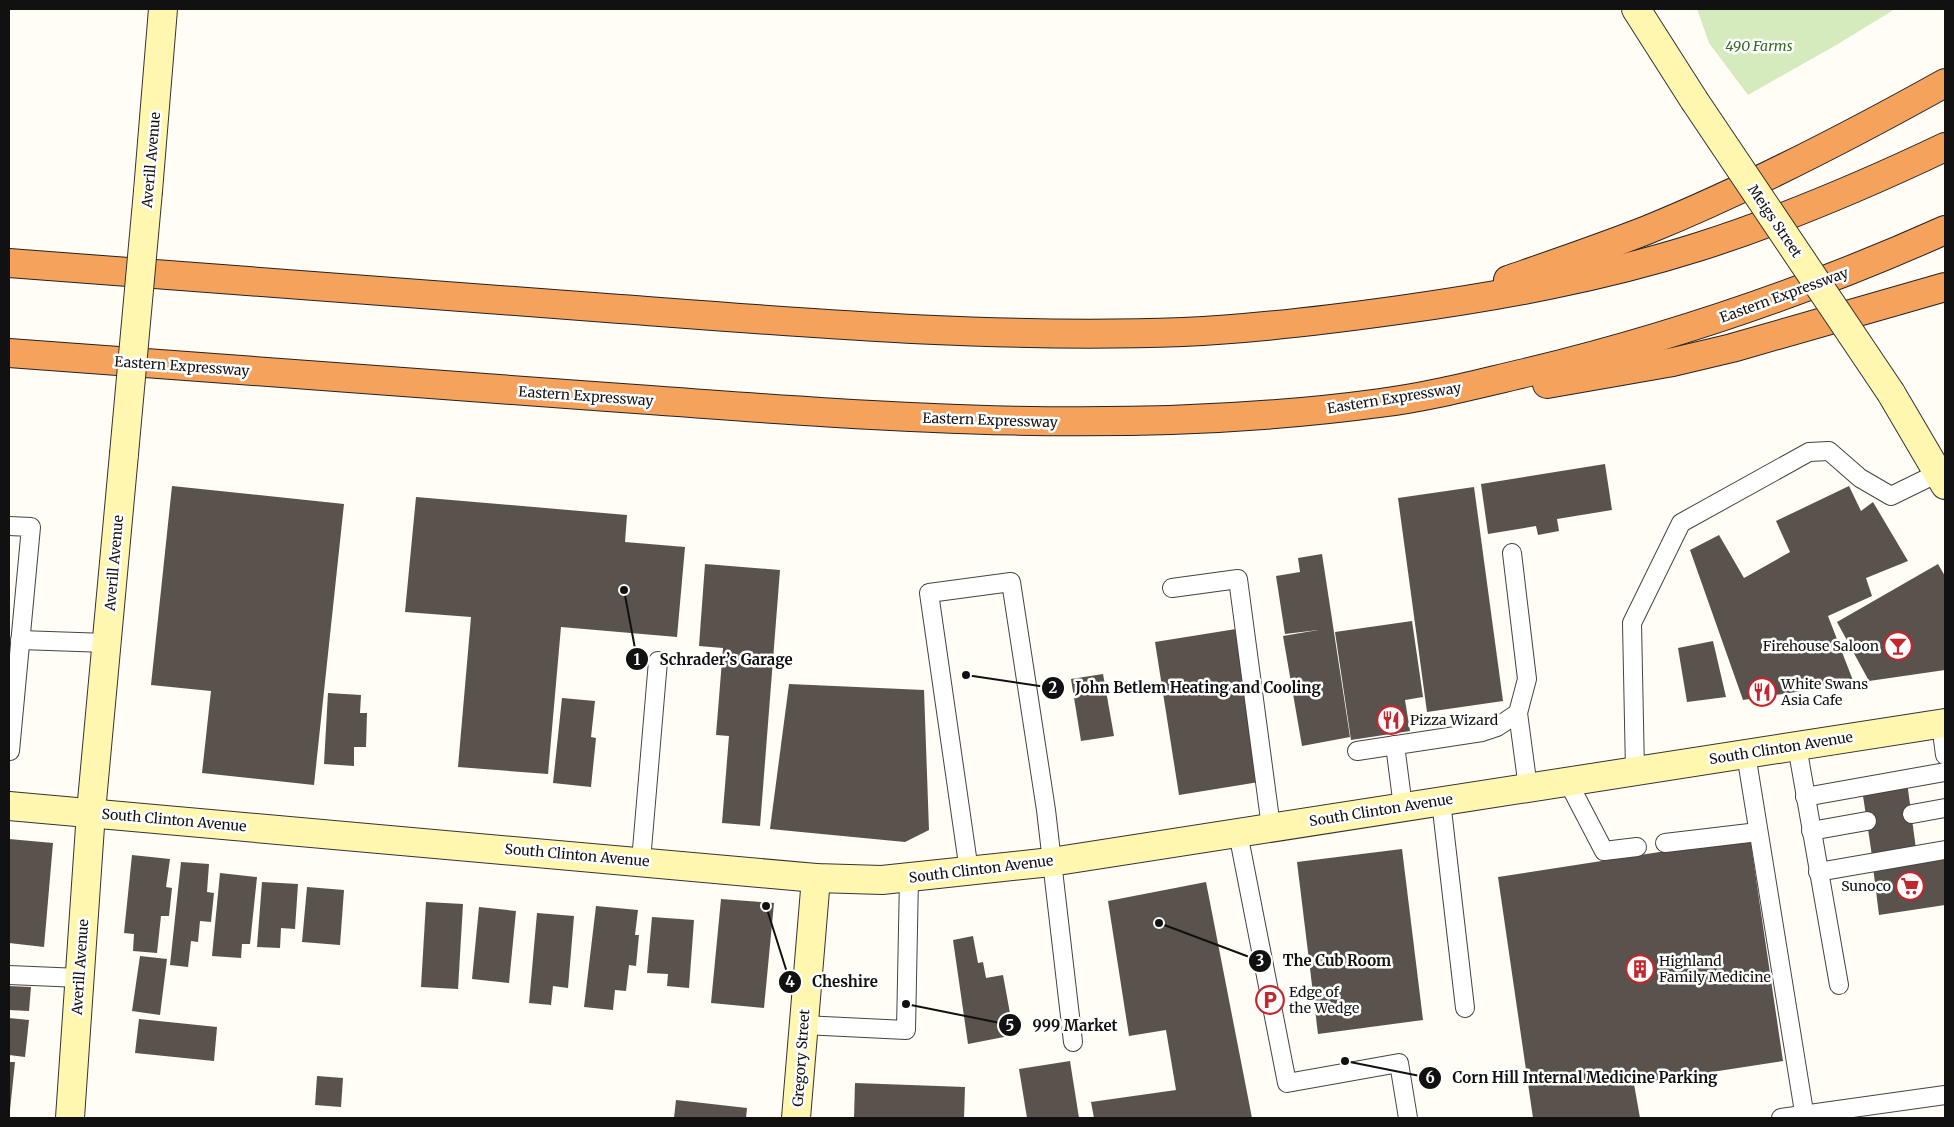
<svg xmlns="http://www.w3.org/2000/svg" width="1954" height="1127" viewBox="0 0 1954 1127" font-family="Merriweather,serif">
	<rect width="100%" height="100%" fill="#fffdf5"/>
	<path fill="#d5ebbd" d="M1697,9H1895L1838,44L1748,95L1709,43Z"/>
	<g fill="#5a524d">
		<path d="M1605,464L1612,510L1557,519L1559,531L1538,535L1536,526L1488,534L1481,484Z"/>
		<path d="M172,486L344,504L314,785L202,773L211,691L151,685Z"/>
		<path d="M1849,486L1861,511L1873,502L1908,561L1866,578L1872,596L1828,616L1854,683L1743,700L1690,550L1719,535L1744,578L1790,552L1776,521Z"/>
		<path d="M1474,487L1503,701L1427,712L1398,498Z"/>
		<path d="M416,497L627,515L625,542L685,547L677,637L561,627L548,774L458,767L471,617L405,612Z"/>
		<path d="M1322,554L1350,737L1302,746L1283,636L1318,630L1285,634L1276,576L1300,572L1298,558Z"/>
		<path d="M705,564L780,570L760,826L722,823L729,736L716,735L723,648L699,646Z"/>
		<path d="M1938,564L1945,576V670L1869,681L1837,622Z"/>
		<path d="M1412,621L1423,697L1405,700L1410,731L1351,740L1335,632Z"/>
		<path d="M1236,629L1259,782L1179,795L1155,642Z"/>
		<path d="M1713,641L1726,697L1687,702L1678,648Z"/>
		<path d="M1103,674L1114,736L1081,741L1071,679Z"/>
		<path d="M789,684L924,690L929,830L905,842L770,829Z"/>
		<path d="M328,693L361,695L360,713H367L366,747H354V766L324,764Z"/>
		<path d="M562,698L595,701L591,737L596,738L591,787L553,783Z"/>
		<path d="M1907,782L1916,849L1872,856L1862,789Z"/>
		<path d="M1750,838L1783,1061L1634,1084L1640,1118H1533L1498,877Z"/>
		<path d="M9,839L53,843L44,947L9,943Z"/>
		<path d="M1402,849L1423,1020L1318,1034L1297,862Z"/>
		<path d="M132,855L170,859L166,887L172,888L169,916H161L157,953L133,951L134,934L124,933Z"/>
		<path d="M1945,856V905L1879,915L1873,867Z"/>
		<path d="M181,862L209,864L207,892L214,893L211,922L200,921L198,942L191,941L188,967L170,965Z"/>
		<path d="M220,873L257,877L250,944H242L241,958L212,956Z"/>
		<path d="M262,882L298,884L295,929L281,928L280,948L257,947Z"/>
		<path d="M1206,882L1252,1118H1094L1091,1102L1176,1090L1166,1030L1129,1036L1108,901Z"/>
		<path d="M307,887L344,890L340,945L302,942Z"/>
		<path d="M721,899L774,903L764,1008L711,1003Z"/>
		<path d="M426,902L463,904L458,989L421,987Z"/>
		<path d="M596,906L638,910L635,935H639L636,966L629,965L626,991L615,990L613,1010L584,1007Z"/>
		<path d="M479,907L516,911L509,983L472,979Z"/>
		<path d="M537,913L574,916L568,988L553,986L551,1005L529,1003Z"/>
		<path d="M652,917L694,920L689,988L667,986L668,974L647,973Z"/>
		<path d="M973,936L978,963L983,962L986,978L1003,975L1014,1035L968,1044L953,940Z"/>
		<path d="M140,956L167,959L160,1015L132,1011Z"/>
		<path d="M9,986L31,987L29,1011L9,1010Z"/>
		<path d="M9,1018L29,1020L25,1057L9,1055Z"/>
		<path d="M139,1019L217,1027L214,1061L135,1053Z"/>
		<path d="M1070,1061L1079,1118H1027L1019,1069Z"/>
		<path d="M9,1062H15L10,1110H9Z"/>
		<path d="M317,1076L343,1078L341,1107L315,1105Z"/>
		<path d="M855,1083L965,1087L964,1118H854Z"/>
		<path d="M676,1100L747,1108L746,1118H674Z"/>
	</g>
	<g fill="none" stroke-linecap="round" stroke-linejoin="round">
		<defs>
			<g id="lane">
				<path d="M9,526L31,527L10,751"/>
				<path d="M1172,588L1238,579L1271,827"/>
				<path d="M20,640L107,643"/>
				<path d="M1518,713L1528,788"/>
				<path d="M1941,724L1945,755"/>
				<path d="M1395,745L1403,807"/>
				<path d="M1797,746L1839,985"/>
				<path d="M1357,751L1482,732L1497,727L1518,713L1527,679L1512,553"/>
				<path d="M1746,754L1805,1118"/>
				<path d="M1635,771L1632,623L1681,523L1809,452L1829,451L1860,478L1891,496L1938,473"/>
				<path d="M1568,782L1604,851L1637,847"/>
				<path d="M1805,797L1945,772"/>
				<path d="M1441,801L1465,1008"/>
				<path d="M1912,814L1945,808"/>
				<path d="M1811,831L1867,821"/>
				<path d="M1238,833L1287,1083L1399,1063L1408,1118"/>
				<path d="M1665,843L1758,832"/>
				<path d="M641,861L658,661"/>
				<path d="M969,871L929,593L1011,582L1046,810L1073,1042"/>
				<path d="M1818,872L1945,850"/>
				<path d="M9,975L80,978"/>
				<path d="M803,1025L906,1030L909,878"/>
				<path d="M1781,1118L1945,1095"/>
			</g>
			<g id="secondary">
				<path d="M1636,9L1694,100"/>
				<path d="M148,191L163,9"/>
				<path d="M1891,393L1945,485"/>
				<path d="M9,806L816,878L882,880L1051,862L1945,723"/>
				<path d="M70,1118L91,812L124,454"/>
				<path d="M796,1118L816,878"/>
			</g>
			<g id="highway">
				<path d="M9,263C212,279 416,294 620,309C807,323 995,339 1183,332C1255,329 1327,320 1399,310C1500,296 1600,278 1698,247C1783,220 1865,185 1945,147"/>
				<path d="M1508,280C1554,264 1601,248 1647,230C1750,188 1848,137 1945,83"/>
				<path d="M9,353C222,369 436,385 650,400C892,418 1137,436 1380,403C1429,397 1477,384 1525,373C1670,338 1809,291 1945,230"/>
				<path d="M1547,384L1673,362L1732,348L1945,287"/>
			</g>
		</defs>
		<use href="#lane" stroke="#444" stroke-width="20"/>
		<use href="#secondary" stroke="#333" stroke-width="30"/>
		<use href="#highway" stroke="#222" stroke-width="30"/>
		<use href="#lane" stroke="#fff" stroke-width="18"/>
		<use href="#secondary" stroke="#fff6b0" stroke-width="28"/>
		<use href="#highway" stroke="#f5a25d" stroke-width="28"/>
		<defs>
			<g id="secondary-bridge">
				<path d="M1694,100L1891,393"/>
				<path d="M124,454L148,191"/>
			</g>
		</defs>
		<use href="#secondary-bridge" stroke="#333" stroke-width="30" stroke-linecap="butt"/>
		<use href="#secondary-bridge" stroke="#fff6b0" stroke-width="28"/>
	</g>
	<defs>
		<symbol id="bar-ring" viewBox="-11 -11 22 22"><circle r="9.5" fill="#fff" stroke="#c4262e" stroke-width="1.5"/><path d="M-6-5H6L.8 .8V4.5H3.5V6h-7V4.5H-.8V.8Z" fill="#c4262e"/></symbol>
		<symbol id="restaurant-ring" viewBox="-11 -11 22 22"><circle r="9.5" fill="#fff" stroke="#c4262e" stroke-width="1.5"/><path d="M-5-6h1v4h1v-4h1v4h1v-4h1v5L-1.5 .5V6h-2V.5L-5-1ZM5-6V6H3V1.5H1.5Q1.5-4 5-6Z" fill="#c4262e"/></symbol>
		<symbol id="supermarket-ring" viewBox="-11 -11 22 22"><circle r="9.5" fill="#fff" stroke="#c4262e" stroke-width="1.5"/><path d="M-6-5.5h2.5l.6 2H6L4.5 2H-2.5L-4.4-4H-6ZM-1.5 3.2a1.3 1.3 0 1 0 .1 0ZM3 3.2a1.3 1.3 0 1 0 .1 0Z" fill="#c4262e"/></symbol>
		<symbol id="building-ring" viewBox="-11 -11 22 22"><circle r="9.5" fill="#fff" stroke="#c4262e" stroke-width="1.5"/><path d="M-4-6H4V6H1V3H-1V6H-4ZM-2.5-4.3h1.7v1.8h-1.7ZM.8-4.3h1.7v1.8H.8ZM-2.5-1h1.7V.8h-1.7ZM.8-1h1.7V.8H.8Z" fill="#c4262e"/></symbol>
		<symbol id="parking-ring" viewBox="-11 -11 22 22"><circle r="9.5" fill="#fff" stroke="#c4262e" stroke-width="1.5"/><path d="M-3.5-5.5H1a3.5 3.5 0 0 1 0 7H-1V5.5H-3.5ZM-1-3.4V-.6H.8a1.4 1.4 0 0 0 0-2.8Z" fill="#c4262e"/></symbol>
	</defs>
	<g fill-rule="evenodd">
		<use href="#bar-ring" x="1882" y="630" width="32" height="32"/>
		<use href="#restaurant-ring" x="1746" y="676" width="32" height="32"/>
		<use href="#restaurant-ring" x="1375" y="704" width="32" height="32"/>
		<use href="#supermarket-ring" x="1894" y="870" width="32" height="32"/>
		<use href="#building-ring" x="1624" y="953" width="32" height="32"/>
		<use href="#parking-ring" x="1254" y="984" width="32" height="32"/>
	</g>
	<g text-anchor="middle" stroke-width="5" stroke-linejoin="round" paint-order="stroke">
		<g font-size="14" font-style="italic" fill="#2f6b1f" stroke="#fff">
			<text x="1759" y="51">490 Farms</text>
		</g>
		<g font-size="14" fill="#111" stroke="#fff">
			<text transform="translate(151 160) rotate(-85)" y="5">Averill Avenue</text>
			<text transform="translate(1775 221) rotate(56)" y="5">Meigs Street</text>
			<text transform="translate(1784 295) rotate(-20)" y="5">Eastern Expressway</text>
			<text transform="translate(182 366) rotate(4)" y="5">Eastern Expressway</text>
			<text transform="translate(586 396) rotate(4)" y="5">Eastern Expressway</text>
			<text transform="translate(1394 398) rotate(-9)" y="5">Eastern Expressway</text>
			<text transform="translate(990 420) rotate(2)" y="5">Eastern Expressway</text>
			<text transform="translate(114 563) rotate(-85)" y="5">Averill Avenue</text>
			<text transform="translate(1781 748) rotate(-9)" y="5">South Clinton Avenue</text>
			<text transform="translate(1381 810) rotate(-9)" y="5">South Clinton Avenue</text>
			<text transform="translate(174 820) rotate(5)" y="5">South Clinton Avenue</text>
			<text transform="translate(577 855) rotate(5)" y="5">South Clinton Avenue</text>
			<text transform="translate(981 869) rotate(-7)" y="5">South Clinton Avenue</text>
			<text transform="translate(80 967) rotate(-86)" y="5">Averill Avenue</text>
			<text transform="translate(801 1058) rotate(-86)" y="5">Gregory Street</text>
		</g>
		<g font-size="14" fill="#111" stroke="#fff" text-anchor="start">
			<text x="1879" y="651" text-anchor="end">Firehouse Saloon</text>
			<text x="1781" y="689">White Swans<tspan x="1781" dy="16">Asia Cafe</tspan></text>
			<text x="1410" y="725">Pizza Wizard</text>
			<text x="1891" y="891" text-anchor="end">Sunoco</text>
			<text x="1659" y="966">Highland<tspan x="1659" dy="16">Family Medicine</tspan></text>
			<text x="1289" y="997">Edge of<tspan x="1289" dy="16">the Wedge</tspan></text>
		</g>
	</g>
	<path fill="none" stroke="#111" stroke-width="2" d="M624 590L637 659M966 675L1053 688M1159 923L1260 961M766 906L790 982M906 1004L1010 1025M1345 1061L1430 1078"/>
	<g fill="#111" stroke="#fff" stroke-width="2">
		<circle cx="624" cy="590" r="5"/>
		<circle cx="966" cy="675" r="5"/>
		<circle cx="1159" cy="923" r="5"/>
		<circle cx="766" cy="906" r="5"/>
		<circle cx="906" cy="1004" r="5"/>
		<circle cx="1345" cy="1061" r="5"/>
		<circle cx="637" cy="659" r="12"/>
		<circle cx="1053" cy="688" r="12"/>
		<circle cx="1260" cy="961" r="12"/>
		<circle cx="790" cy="982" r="12"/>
		<circle cx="1010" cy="1025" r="12"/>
		<circle cx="1430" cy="1078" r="12"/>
	</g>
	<g font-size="15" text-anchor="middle" font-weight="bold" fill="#fff">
		<text x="637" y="665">1</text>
		<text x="1053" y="693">2</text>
		<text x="1260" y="966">3</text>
		<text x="790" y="987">4</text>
		<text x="1010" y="1031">5</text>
		<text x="1430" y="1083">6</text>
	</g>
	<g font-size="15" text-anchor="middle" font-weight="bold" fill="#111" stroke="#fff" stroke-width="5" stroke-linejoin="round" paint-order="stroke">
		<text x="726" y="665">Schrader’s Garage</text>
		<text x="1198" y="693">John Betlem Heating and Cooling</text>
		<text x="1337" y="966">The Cub Room</text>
		<text x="845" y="987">Cheshire</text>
		<text x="1075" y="1031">999 Market</text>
		<text x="1585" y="1083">Corn Hill Internal Medicine Parking</text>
	</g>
	<rect width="1954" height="1127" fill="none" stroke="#111111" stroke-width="20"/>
</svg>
